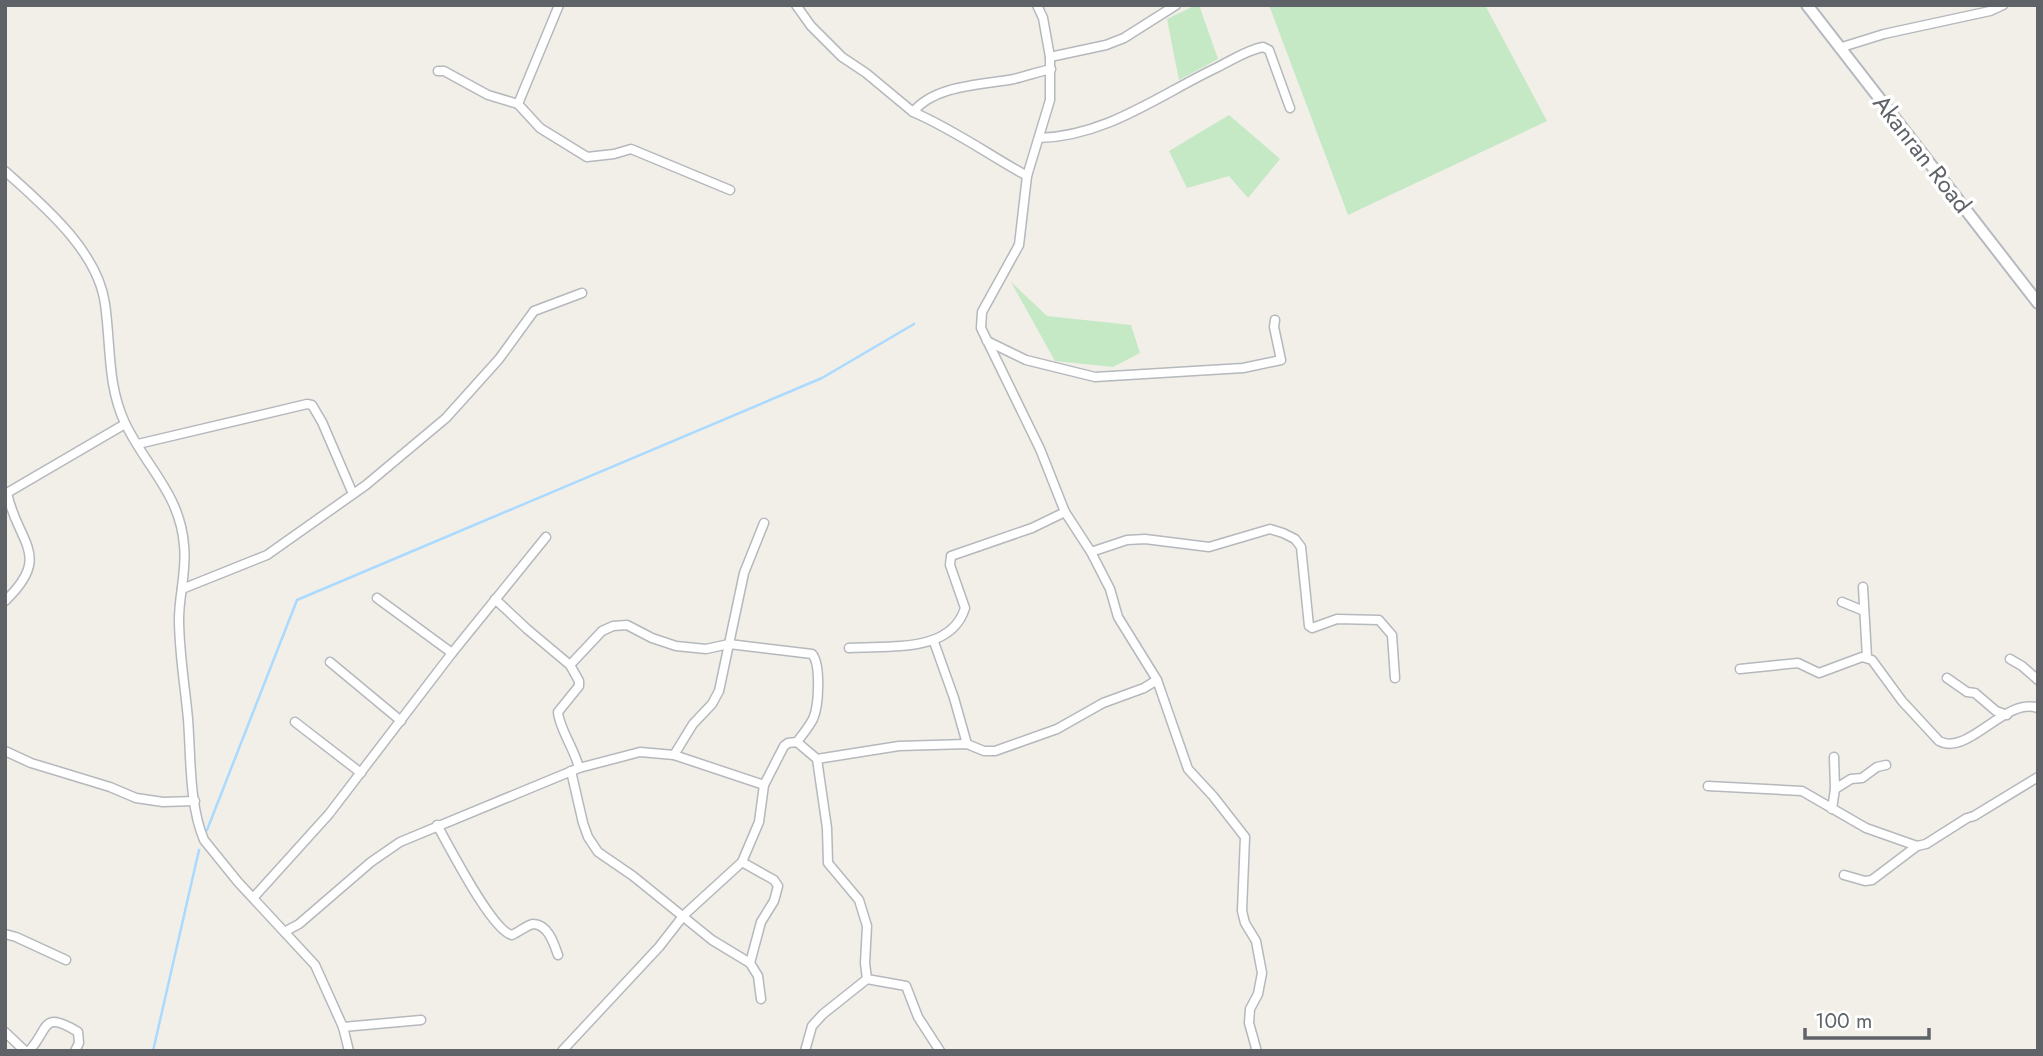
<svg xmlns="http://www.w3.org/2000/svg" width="2043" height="1056" viewBox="0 0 2043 1056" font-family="Jost,sans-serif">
	<rect width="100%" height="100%" fill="#f1efe8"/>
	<g fill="#c5e8c5">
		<path d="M1196,5H1199L1218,59L1179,80L1167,19Z"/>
		<path d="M1269,5H1485L1547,121L1348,215Z"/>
		<path d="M1229,115L1280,159L1248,198L1229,176L1187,188L1169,151Z"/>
		<path d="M1011,282L1047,316L1131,325L1140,353L1113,367L1055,361Z"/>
	</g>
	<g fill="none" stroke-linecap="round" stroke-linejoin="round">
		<g stroke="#aadaff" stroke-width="2.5">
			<path d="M207,830L297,600L822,378L914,324"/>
			<path d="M153,1051L199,850"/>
		</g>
		<defs>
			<g id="street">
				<path d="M796,5L811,26L842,57L866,73L913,112"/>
				<path d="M1037,5L1043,18L1050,57V100L1027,176L1019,245L982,312L981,328L1040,449L1065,512L1091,552L1110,589L1118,617L1157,680L1188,769L1213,796L1245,837L1242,911L1245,923L1256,941L1262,973L1258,994L1250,1009L1249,1023L1256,1048L1255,1051"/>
				<path d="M1839,48L1884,34L1990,11L2003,5"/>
				<path d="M1050,57L1106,45L1124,38L1176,5"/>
				<path d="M438,71H444L488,95L518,104L540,128L587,157L614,154L631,149L730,190"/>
				<path d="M518,104L559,5"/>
				<path d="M1039,138C1107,136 1159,95 1218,67C1232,60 1247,50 1263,47L1269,50L1290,108"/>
				<path d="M5,171C43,205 98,251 105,304C111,345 107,385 125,423C146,467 180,494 184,545C187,570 179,595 179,619C179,652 185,686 188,719C191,758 189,804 204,840L238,882L315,965L343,1027L349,1051"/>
				<path d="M1027,176C989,155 953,129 913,112C935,85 981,85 1014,79C1026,76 1038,72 1051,69"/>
				<path d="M987,341L1026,360L1095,377L1243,368L1281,360L1274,327L1275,320"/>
				<path d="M138,444L307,404L312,405L322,422L353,494"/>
				<path d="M1091,552L1127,540L1145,539L1209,547L1270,529L1283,533L1295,539L1301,547L1309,626L1312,628L1337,619L1379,620L1392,635L1395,678"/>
				<path d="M1863,587L1867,657"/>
				<path d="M182,589L267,555L366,485L446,418L499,359L534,311L582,293"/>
				<path d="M377,598L452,653"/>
				<path d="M495,599L527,629L570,665L579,681V686L558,712C559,728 575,750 579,768"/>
				<path d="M5,601C53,555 18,544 7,493L125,424"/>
				<path d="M1842,602L1864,611"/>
				<path d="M934,642L954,698L967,744"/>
				<path d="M849,648C888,645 951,654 965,608L950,565L951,556L1032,528L1065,512"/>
				<path d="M2010,659L2022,666L2038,680"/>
				<path d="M330,662L401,721"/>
				<path d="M570,665L602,631L613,626L627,625L652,638L676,646L706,649L729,644L812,654C821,664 819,706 813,719C809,727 802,735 797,742"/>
				<path d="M1740,669L1798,663L1819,673L1862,657L1872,660L1902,701L1939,741C1968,757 2006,696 2038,708"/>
				<path d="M1947,678L1967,692L1975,693L1996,711L2007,715"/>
				<path d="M295,722L361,773"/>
				<path d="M5,751L31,763L110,787L136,798L163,802L195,801"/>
				<path d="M674,755L693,724L712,704L719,691L744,573L764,523"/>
				<path d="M817,759L827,828L828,863L859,900L867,926L865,963L867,979L906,986L918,1017L940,1051"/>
				<path d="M571,771L583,823L588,837L598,852L633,876L712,940L750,963L758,976L761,999"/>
				<path d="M1708,786L1802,791L1866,828L1917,846L1926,844L1967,818L1974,816L2038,777"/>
				<path d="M1835,789L1851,779L1862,778L1877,767L1886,765"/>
				<path d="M1832,809L1835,789L1834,757"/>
				<path d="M437,825C449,846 492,931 512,935C519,932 527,925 533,924C548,924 554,944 558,955"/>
				<path d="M742,862L774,880L778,886L774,901L761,922L750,963"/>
				<path d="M1844,875L1865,881L1872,880L1917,846"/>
				<path d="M254,897L329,814L452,653L546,537"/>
				<path d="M286,931L299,924L371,862L400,842L579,768L640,752L674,755L764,785L784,746L788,743L797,742L817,759L899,746L967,744L984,751H995L1057,729L1103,703L1144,688L1157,680"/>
				<path d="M5,934L16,937L66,960"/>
				<path d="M343,1027L421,1020"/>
				<path d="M5,1032L25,1051"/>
				<path d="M29,1051C49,1030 41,1009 78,1032L79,1043L75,1051"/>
				<path d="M562,1051L659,947L684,915L742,862L759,822L764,785"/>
				<path d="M805,1051L812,1026L823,1014L867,979"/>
			</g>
			<path id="secondary" d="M1807,5L2038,303"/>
		</defs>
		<use href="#street" stroke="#b5b8bc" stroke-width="11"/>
		<use href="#secondary" stroke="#b6babf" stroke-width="14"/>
		<use href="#street" stroke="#fff" stroke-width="8"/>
		<use href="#secondary" stroke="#fff" stroke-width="10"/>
	</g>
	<g text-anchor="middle" stroke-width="7" stroke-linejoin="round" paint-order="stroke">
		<g font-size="24" fill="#5f6368" stroke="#fff">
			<text transform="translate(1922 154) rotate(52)" y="8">Akanran Road</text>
		</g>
	</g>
	<rect width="2043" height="1056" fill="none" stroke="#5f6368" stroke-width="14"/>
	<path d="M1805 1028v10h124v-10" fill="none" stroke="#5f6368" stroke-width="3.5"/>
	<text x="1815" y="1028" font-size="21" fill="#5f6368" stroke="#ffffff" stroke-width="5" paint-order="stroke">100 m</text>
</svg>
